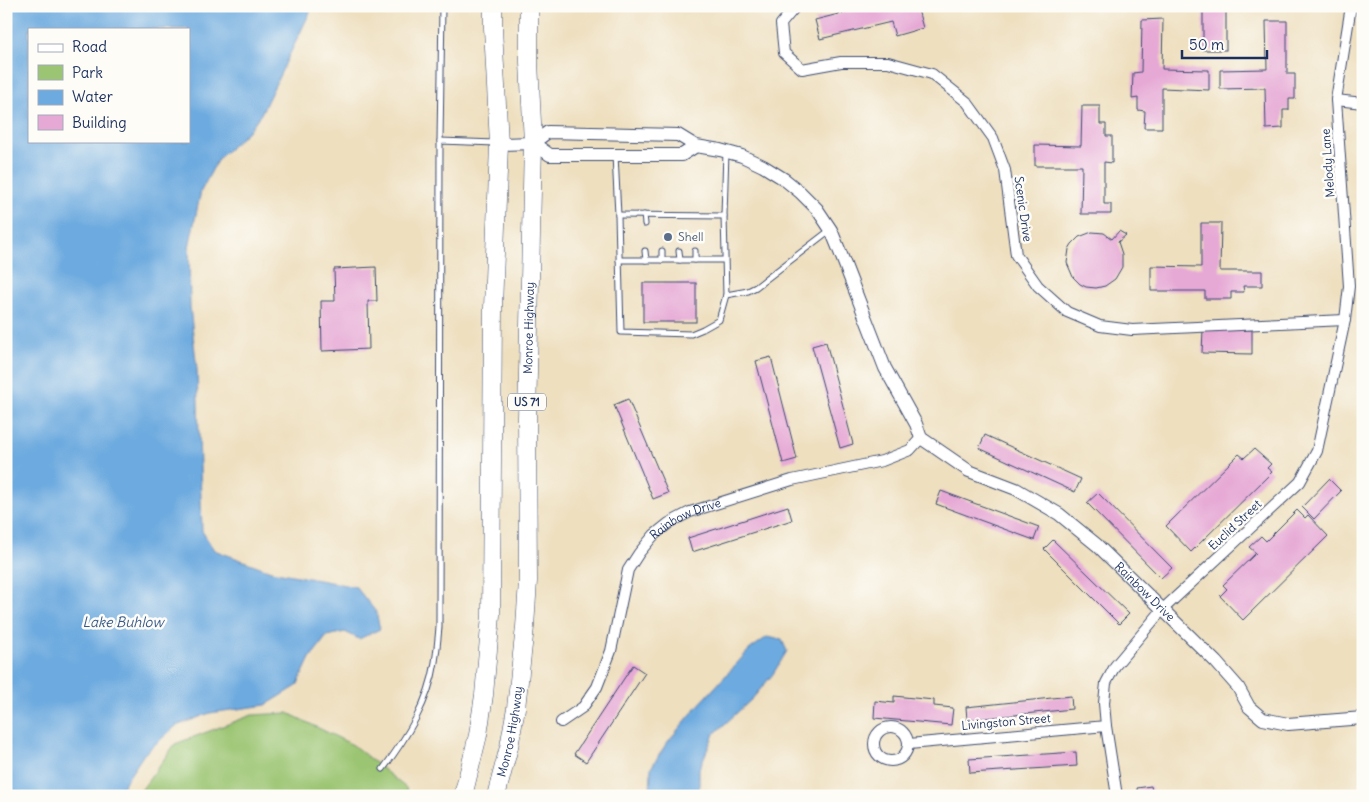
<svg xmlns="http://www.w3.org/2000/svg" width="1369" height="802" viewBox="0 0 1369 802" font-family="Delius,sans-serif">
	<rect width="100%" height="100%" fill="#fdfcf7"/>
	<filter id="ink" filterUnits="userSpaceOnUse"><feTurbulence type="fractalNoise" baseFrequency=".02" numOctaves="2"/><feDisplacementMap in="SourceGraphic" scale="10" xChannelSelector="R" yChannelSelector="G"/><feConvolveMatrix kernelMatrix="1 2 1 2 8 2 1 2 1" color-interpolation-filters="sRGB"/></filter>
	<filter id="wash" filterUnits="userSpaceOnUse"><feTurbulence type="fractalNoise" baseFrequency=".0096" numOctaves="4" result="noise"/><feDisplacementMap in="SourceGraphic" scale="20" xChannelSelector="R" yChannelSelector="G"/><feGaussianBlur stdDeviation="1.12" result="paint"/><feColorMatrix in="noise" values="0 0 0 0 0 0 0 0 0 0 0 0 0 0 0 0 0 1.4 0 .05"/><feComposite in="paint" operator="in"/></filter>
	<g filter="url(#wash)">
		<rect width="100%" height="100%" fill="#eedfbf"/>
		<path fill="#9bc572" stroke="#5b7a68" d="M288,713L353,745L406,788L409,796H137L175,744L252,715Z"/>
		<g fill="#6daadf" stroke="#446c9e" fill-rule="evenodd">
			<path d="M6,6H313L261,114L247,132L218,159L201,191L189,247L190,307L197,370L202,531L214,550L271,571L356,587L376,612L380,629L359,639L345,632L327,636L310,658L297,686L266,705L210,713L176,726L144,754L116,796H6ZM29,29H189V141H29Z"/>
			<path d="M767,637L782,640L787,651L773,674L753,698L714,734L699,769V796H650L651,768L666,744L696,708L749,650Z"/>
		</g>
		<g id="blocks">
			<g fill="#e6a9d5">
				<path d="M870,6H917L923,28L895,36L891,22L820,39L815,20Z"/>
				<rect x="1203" y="6" width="23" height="44"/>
				<path d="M1163,19L1162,69L1209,70V90L1162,88V128H1144L1145,111L1138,110V98L1132,99L1133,73L1141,72L1142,20Z"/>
				<path d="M1266,21H1287V74H1295V99H1289V110H1283V128L1266,129L1265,88L1220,89V70L1267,69Z"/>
				<path d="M1082,106H1100V124H1106V136H1112V163L1104,162V204H1111V214H1081L1082,166H1035V145L1081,146Z"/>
				<path d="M1201,223H1221L1220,271H1262V286H1243L1244,292H1231V299H1205V291H1151V266L1201,267Z"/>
				<path d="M1119,231L1126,235L1118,242L1122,254V267L1115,279L1105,286L1096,288L1086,287L1080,284L1073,277L1067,263L1069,249L1072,244L1079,237L1092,232L1104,233L1112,239Z"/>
				<path d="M376,267L377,301H368L369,349L322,351L321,301H335L334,269Z"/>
				<rect x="643" y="283" width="53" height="39"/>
				<path d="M1203,329L1252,330V354L1202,353Z"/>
				<path d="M826,342L853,444L840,448L812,346Z"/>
				<path d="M771,357L797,459L783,463L756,361Z"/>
				<path d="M628,399L668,493L653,499L614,405Z"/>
				<path d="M985,435L1081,479L1075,492L979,448Z"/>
				<path d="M1254,449L1271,464L1267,468L1272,472L1191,552L1166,526L1239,454L1244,458Z"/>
				<path d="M1329,479L1341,491L1314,519L1302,507Z"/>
				<path d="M941,491L1039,527L1034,540L936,504Z"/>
				<path d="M1098,493L1172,568L1161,578L1087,503Z"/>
				<path d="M788,506L792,520L692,552L688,538Z"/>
				<path d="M1297,510L1305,518L1308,515L1328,536L1243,620L1220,596L1227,589L1223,585L1256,553L1249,547L1261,536L1266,541Z"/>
				<path d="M1053,540L1129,614L1119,624L1044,549Z"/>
				<path d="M633,665L645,673L586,762L574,754Z"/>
				<path d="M894,696L934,700V706L953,708L951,725L874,718L875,701L894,703Z"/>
				<path d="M1071,696L1072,709L967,720L966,707Z"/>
				<path d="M1076,752L1077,766L970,773L969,759Z"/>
				<path d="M1151,786L1153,796H1138L1137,788Z"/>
			</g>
		</g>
	</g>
	<g filter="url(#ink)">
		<use href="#blocks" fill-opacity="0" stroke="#3b496d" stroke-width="1"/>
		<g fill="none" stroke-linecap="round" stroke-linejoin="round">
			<defs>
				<g id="service">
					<path d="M440,141L442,6"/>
					<path d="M615,155L618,215L621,332L691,334L703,329L719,320L726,295L724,216L726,151"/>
					<path d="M618,215L724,216"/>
					<path d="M644,215L645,224"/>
					<path d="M645,251L646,260"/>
					<path d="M662,251V260"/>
					<path d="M679,251L680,260"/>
					<path d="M695,251V260"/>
					<path d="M619,260H724"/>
					<path d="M726,295L748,291L756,287L830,230"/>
					<path d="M383,769C407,737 429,702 435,662C437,650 438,639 439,627L440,141L496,143"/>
				</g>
				<g id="minor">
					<path d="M796,6L781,24L784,53L802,69L841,62H888L932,74L967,102L993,138L1005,170L1016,255L1038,286L1067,312L1100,326L1132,330L1345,320"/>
					<path d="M1336,100L1363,103"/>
					<path id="s1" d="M561,722L583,707L597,687L611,651L628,570L639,553L654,535L669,523L690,512L792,480L882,461L910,450L921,438"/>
					<circle cx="891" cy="744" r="17"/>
					<path d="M909,744L1106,726"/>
					<path d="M1117,796L1106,726L1104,703L1106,683L1115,666L1162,610L1300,482L1317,451L1345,320L1349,286L1336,100L1351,6"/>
				</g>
				<g id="tertiary">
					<path id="s2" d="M533,143L548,132L678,135L696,146L720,150L742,156L763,166L784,179L800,192L817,209L831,230L840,252L885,368L916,424L921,438L969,471L1016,489L1059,514L1097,545L1216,662L1238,687L1249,707L1263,719L1288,724L1363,718"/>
					<path d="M499,144L533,143L550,155H682L696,146"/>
				</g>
				<g id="trunk">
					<path d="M463,796L478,735L484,695L491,615L493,308L499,144L493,28V6"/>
					<path id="s3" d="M496,796L509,747L516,708L525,627L528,581L527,418L533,143L529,62V6"/>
				</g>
			</defs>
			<use href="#service" stroke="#3b496d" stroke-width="7"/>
			<use href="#minor" stroke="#3b496d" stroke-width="12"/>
			<use href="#tertiary" stroke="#3b496d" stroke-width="14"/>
			<use href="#trunk" stroke="#3b496d" stroke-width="19"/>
			<use href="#service" stroke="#fff" stroke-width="5"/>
			<use href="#minor" stroke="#fff" stroke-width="10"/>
			<use href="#tertiary" stroke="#fff" stroke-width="12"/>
			<use href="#trunk" stroke="#fff" stroke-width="18"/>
		</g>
	</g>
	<circle fill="#5c6f8a" stroke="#fdfcf7" stroke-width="2" cx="668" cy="237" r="5"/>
	<g text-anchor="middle" stroke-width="5" stroke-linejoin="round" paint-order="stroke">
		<rect fill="#fdfcf7" stroke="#5f6c8c" stroke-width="1" x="508" y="393.5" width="38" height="17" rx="4"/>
		<g font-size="11" font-weight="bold" fill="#1b2f5e">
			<text x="527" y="406">US 71</text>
		</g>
		<g font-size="12" fill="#1b2f5e" stroke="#fdfcf7">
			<text transform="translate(1328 163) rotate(-94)" y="4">Melody Lane</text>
			<text transform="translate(1023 209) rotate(82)" y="4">Scenic Drive</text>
			<text dy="4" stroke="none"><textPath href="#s3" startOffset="471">Monroe Highway</textPath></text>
			<text dy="4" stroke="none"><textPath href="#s1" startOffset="252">Rainbow Drive</textPath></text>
			<text transform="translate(1235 525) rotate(-43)" y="4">Euclid Street</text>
			<text dy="4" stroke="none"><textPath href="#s2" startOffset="836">Rainbow Drive</textPath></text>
			<text transform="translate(1006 722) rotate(-5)" y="4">Livingston Street</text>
			<text dy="4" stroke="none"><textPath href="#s3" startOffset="66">Monroe Highway</textPath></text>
		</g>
		<g font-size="12" fill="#4e5e75" stroke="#fdfcf7" text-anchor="start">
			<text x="678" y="241">Shell</text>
		</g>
		<g font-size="14" font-style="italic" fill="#385a8b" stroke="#fdfcf7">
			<text x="123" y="627">Lake Buhlow</text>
		</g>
	</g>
	<rect width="1369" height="802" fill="none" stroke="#fdfcf7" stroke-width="25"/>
	<rect x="28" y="28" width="162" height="115" fill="#fdfcf7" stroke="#a3aaba"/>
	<rect x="38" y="44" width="25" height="8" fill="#ffffff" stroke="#a3aaba"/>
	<text x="72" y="52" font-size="15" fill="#1b2f5e">Road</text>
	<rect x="38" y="65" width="25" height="15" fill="#9bc572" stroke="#a3aaba"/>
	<text x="72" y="78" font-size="15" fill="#1b2f5e">Park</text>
	<rect x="38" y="90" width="25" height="15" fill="#6daadf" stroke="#a3aaba"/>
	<text x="72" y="102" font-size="15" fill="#1b2f5e">Water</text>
	<rect x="38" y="115" width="25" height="15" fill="#e6a9d5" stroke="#a3aaba"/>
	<text x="72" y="128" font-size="15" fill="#1b2f5e">Building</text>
	<path d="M1182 50v8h85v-8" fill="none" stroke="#1b2f5e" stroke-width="2.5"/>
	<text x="1189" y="50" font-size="15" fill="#1b2f5e" stroke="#fdfcf7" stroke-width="4" paint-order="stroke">50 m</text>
</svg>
